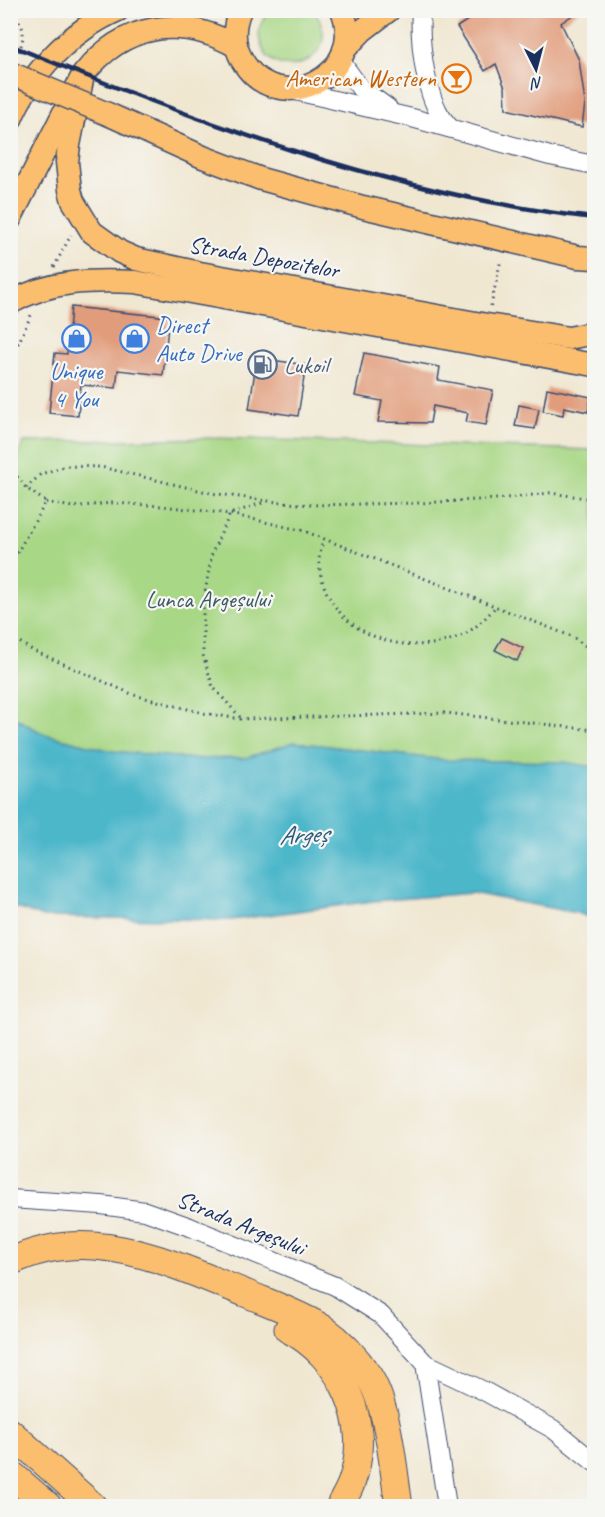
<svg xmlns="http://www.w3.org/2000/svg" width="605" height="1517" viewBox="0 0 605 1517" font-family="Caveat,sans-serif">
	<rect width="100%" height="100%" fill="#f6f6f2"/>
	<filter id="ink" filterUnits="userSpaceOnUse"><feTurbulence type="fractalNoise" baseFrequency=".0167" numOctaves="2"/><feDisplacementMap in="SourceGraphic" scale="12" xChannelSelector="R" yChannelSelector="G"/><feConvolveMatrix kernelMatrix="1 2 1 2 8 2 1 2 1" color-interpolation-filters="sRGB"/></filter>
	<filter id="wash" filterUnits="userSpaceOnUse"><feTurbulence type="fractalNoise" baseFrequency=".008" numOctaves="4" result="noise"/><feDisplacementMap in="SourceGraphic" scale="24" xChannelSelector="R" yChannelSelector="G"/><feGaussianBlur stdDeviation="1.35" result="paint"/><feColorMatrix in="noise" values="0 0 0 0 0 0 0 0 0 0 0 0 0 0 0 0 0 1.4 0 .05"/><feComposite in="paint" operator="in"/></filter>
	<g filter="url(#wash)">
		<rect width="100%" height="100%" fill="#f0e7d1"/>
		<g fill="#a8d785" stroke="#628372" stroke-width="1.5">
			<path d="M269,11H314C349,58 272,90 260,41C257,29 262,20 269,11Z"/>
			<path d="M215,438L594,450V767L563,762L445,760L294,742L246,758L195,759L112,751L44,734L11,716L10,467L12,468L24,442Z"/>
		</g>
		<path fill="#4db7ca" stroke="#347394" stroke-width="1.5" d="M11,716L44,734L112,751L195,759L246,758L294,742L445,760L563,762L594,767V919L577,913L472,893L373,901L231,920L44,917L11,906Z"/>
		<g id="blocks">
			<g fill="#e19c7b">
				<path d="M483,10H580L561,23L579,60L585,103L582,127L506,109L505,88L496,64L485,71L457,27Z"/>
				<path d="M71,307L169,317L163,375L118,370L116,388L81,385L78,416L49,413L55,353L67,354Z"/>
				<path d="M364,353L440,367L438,380L493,390L486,425L466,422L468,413L433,406L430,423L378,422L382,401L355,396Z"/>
				<path d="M257,358L306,365L298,416L249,409Z"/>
				<path d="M547,388L591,397L588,412L564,407L563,415L543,411Z"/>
				<path d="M519,405L539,409L535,429L515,426Z"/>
				<path d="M502,638L523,648L517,661L495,650Z"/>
			</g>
		</g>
	</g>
	<g filter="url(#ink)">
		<use href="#blocks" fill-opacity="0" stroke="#3b4b6f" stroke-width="1.5"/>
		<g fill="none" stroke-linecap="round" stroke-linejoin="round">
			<defs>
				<g id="minor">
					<path d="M421,10C419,38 424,84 437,109C440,116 445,122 450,128"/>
					<path d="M340,60L360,88L388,108"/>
					<path d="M287,89L412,118L550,156L594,165"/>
					<path d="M10,1199L101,1205L145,1211L190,1227L335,1286L381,1315L425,1363L484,1391L553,1429L594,1462"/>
					<path d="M425,1363L447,1506"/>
				</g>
				<g id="major">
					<path d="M240,10C233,26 233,44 242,60C277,121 369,76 342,10"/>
					<path d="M344,50L363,30L389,10"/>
					<path d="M83,75L69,145L67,162L70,190L73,201L92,232L120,252L136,259L200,273L487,325L569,338L594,333"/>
					<path d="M110,115L203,157L261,179L363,207L578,257L594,258"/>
					<path d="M10,121C30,73 70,31 118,10"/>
					<path d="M10,219L83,75C123,23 180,15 236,46"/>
					<path d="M10,303C50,280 91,280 135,282L594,365"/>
				</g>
				<g id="highway">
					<path d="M10,1262C37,1249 65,1244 94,1246C147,1250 197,1274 245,1293C271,1304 300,1314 324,1329C341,1341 356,1357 368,1375C389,1407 393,1468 399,1506"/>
					<path d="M288,1329C341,1356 373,1423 352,1481C349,1490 344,1498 340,1506"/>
					<path d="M10,1432L93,1506"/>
					<path d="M10,1473L48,1506"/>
				</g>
			</defs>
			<use href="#minor" stroke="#3b4b6f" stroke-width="20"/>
			<use href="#major" stroke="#3b4b6f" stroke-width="25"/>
			<use href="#highway" stroke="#3b4b6f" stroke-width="29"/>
			<g stroke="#3b4b6f" stroke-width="3" stroke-dasharray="1.5 4.5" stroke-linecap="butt">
				<path d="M10,14C28,24 24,39 18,54"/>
				<path d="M54,267L71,235"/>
				<path d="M491,306L501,259"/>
				<path d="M10,353L19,342L31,315"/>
				<path d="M10,467L26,488L46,502L10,565"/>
				<path d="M26,488L41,474L66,466L101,467L211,493L268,501L310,505L419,503L497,499L550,493L594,499"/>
				<path d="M46,502L72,507L112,503L162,506L230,514L304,531L573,637L594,652"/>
				<path d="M323,539C322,546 319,555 319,562C324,632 403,661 461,636C475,629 486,618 496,606"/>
				<path d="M10,636L32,650L134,695L203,713L241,719L446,713L594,730"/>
				<path d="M240,717L213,687L203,655V604L212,553L230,514L265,502"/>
			</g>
			<use href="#minor" stroke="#fff" stroke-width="18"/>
			<use href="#major" stroke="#fbbe6e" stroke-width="22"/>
			<use href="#highway" stroke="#fbbe6e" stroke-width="27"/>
			<path stroke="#1b2f5e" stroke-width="4.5" d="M10,45C198,122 391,195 594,218"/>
			<defs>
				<path id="major-bridge" d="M10,73L110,115"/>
			</defs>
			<use href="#major-bridge" stroke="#3b4b6f" stroke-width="25" stroke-linecap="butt"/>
			<use href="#major-bridge" stroke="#fbbe6e" stroke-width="22"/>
		</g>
	</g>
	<defs>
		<symbol id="bar-ring" viewBox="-11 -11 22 22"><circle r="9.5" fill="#f6f6f2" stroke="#e8710a" stroke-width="1.5"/><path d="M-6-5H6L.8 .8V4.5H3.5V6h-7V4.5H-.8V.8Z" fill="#e8710a"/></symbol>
		<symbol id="shop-ring" viewBox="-11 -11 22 22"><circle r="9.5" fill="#f6f6f2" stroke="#3f7fe0" stroke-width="1.5"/><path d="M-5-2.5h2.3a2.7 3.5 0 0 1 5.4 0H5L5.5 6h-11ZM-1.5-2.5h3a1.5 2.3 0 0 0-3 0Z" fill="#3f7fe0"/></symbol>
		<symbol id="fuel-ring" viewBox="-11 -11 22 22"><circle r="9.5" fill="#f6f6f2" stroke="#5c6f8a" stroke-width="1.5"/><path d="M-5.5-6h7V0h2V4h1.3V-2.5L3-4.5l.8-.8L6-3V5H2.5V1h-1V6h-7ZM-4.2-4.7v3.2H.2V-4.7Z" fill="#5c6f8a"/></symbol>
	</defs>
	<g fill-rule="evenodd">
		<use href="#bar-ring" x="440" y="62" width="33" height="33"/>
		<use href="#shop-ring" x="60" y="322" width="33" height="33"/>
		<use href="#shop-ring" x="118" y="322" width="33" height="33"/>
		<use href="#fuel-ring" x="246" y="348" width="33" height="33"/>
	</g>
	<g text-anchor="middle" stroke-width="4.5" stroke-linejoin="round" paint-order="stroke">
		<g font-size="24" fill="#c56008" stroke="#f6f6f2" text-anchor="end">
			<text x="436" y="86">American Western</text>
		</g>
		<g font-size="24" fill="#1b2f5e" stroke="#f6f6f2">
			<text transform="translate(264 257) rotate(10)" y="8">Strada Depozitelor</text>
			<text transform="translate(241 1223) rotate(22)" y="8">Strada Argeșului</text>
		</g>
		<g font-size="24" fill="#366cbe" stroke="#f6f6f2" text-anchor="start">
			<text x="156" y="333">Direct<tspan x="156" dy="28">Auto Drive</tspan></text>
			<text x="76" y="379" text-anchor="middle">Unique<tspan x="76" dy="28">4 You</tspan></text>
		</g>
		<g font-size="24" fill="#4e5e75" stroke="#f6f6f2" text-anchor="start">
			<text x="284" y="373">Lukoil</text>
		</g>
		<g font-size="24" fill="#3e5968" stroke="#f6f6f2">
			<text x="208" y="607">Lunca Argeșului</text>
		</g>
		<g font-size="26" font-style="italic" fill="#2a587e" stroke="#f6f6f2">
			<text transform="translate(303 834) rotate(-3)" y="9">Argeș</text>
		</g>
	</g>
	<rect width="605" height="1517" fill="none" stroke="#f6f6f2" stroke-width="36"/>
	<g transform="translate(536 69) rotate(174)" stroke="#f6f6f2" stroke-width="4.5" paint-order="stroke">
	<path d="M0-4.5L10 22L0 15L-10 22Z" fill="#1b2f5e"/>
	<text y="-9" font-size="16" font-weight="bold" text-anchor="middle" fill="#1b2f5e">N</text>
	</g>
</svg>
